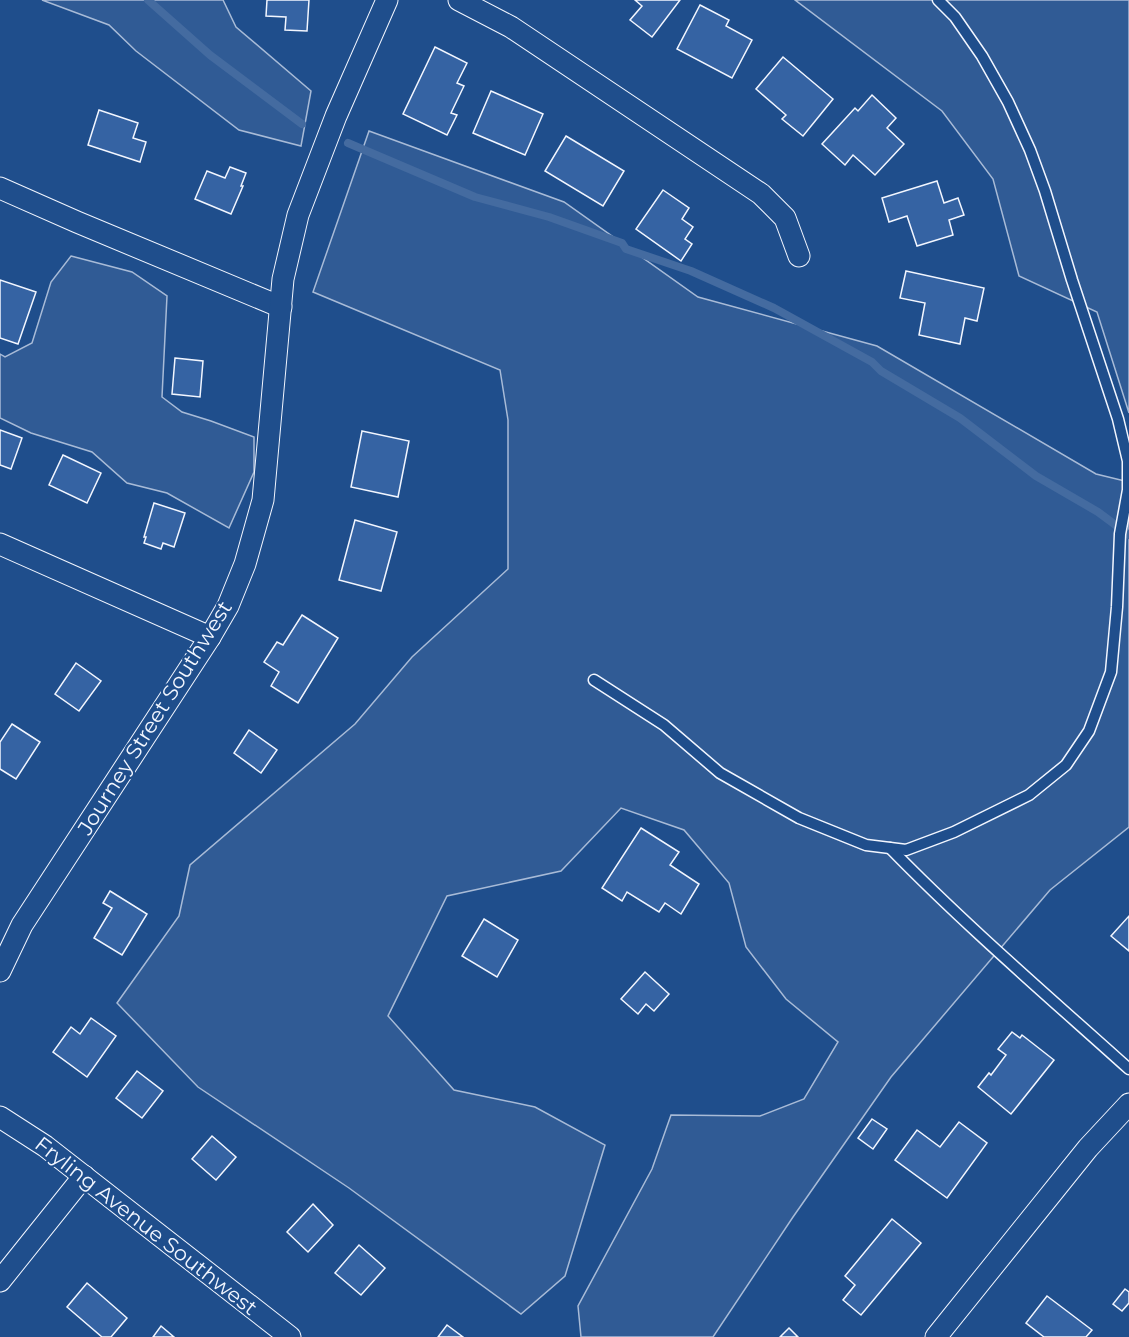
<svg xmlns="http://www.w3.org/2000/svg" width="1129" height="1337" viewBox="0 0 1129 1337" font-family="Montserrat,sans-serif">
	<rect width="100%" height="100%" fill="#1f4e8c"/>
	<g fill="#305b95" stroke="#a8bbd7" stroke-width="1.5">
		<path d="M42,0H223L236,27L311,91L301,146L239,130L136,51L109,25Z"/>
		<path d="M795,0H1129V413L1097,312L1019,276L993,179L942,111Z"/>
		<path d="M369,131L564,202L698,297L877,346L1096,474L1129,482V827L1050,890L891,1077L793,1217L713,1337H581L578,1306L652,1169L671,1115L760,1116L804,1099L838,1042L786,999L746,947L729,883L684,830L621,808L561,871L447,896L388,1016L454,1090L535,1107L605,1145L565,1276L521,1314L349,1188L198,1087L117,1003L179,916L190,865L355,724L412,657L508,569V420L500,370L313,292Z"/>
		<path d="M71,256L132,272L167,296L162,397L182,412L211,421L254,437V472L229,528L167,493L127,483L92,452L31,433L0,418V354L5,357L32,343L51,282Z"/>
	</g>
	<g fill="none" stroke-linecap="round" stroke-linejoin="round">
		<g stroke="#446ba0" stroke-width="8">
			<path d="M148,0L210,55L302,124"/>
			<path d="M348,143L475,197L549,217L622,243L626,249L691,271L774,308L872,362L881,371L960,418L1036,476L1098,512L1129,535"/>
		</g>
	</g>
	<g fill="#3563a3" stroke="#f2f6ff" stroke-width="1.5">
		<path d="M267,0H309L307,31L285,30L286,17L266,16Z"/>
		<path d="M635,0H680L652,37L630,20L642,6Z"/>
		<path d="M700,5L729,20L726,26L752,40L732,78L677,49Z"/>
		<path d="M435,47L467,63L457,83L464,86L451,113L457,115L447,135L403,114Z"/>
		<path d="M783,57L833,99L803,136L782,119L786,115L756,89Z"/>
		<path d="M491,91L543,114L525,155L473,133Z"/>
		<path d="M872,95L896,118L887,128L904,144L875,175L853,155L845,165L822,144L855,108L858,111Z"/>
		<path d="M99,110L138,123L133,138L146,142L140,162L88,145Z"/>
		<path d="M566,136L624,171L603,206L545,171Z"/>
		<path d="M230,167L246,173L241,186H243L231,214L195,199L207,171L225,178Z"/>
		<path d="M937,181L944,203L958,198L964,215L949,220L953,235L917,246L907,216L889,222L882,198Z"/>
		<path d="M663,190L689,208L682,219L693,227L685,239L692,244L681,261L636,229Z"/>
		<path d="M906,271L984,288L977,321L965,318L960,344L919,335L925,303L900,298Z"/>
		<path d="M0,280L36,292L18,344L0,338Z"/>
		<path d="M175,358L203,361L200,397L172,394Z"/>
		<path d="M0,430L22,438L11,469L0,465Z"/>
		<path d="M362,431L409,441L398,497L351,487Z"/>
		<path d="M63,455L101,473L87,503L49,485Z"/>
		<path d="M154,503L185,513L174,547L163,543L161,549L144,543L146,537H144Z"/>
		<path d="M355,520L397,532L381,591L339,580Z"/>
		<path d="M302,615L338,638L298,703L271,686L279,672L264,662L277,642L283,645Z"/>
		<path d="M76,663L101,681L79,711L55,694Z"/>
		<path d="M12,724L40,742L16,779L0,769V742Z"/>
		<path d="M249,730L277,750L261,773L234,753Z"/>
		<path d="M641,828L679,852L670,865L699,884L681,914L665,903L659,912L627,892L622,901L602,888Z"/>
		<path d="M110,891L147,914L122,955L94,938L112,908L103,903Z"/>
		<path d="M1129,916V951L1111,936Z"/>
		<path d="M484,919L518,940L497,977L462,956Z"/>
		<path d="M645,972L669,994L654,1011L646,1004L638,1014L621,999Z"/>
		<path d="M91,1018L116,1036L87,1077L53,1052L71,1027L80,1034Z"/>
		<path d="M1012,1032L1020,1038L1022,1035L1054,1060L1011,1114L978,1087L989,1073L991,1075L1006,1055L998,1049Z"/>
		<path d="M137,1071L163,1091L142,1118L116,1098Z"/>
		<path d="M872,1119L887,1129L873,1149L858,1138Z"/>
		<path d="M959,1122L987,1143L947,1198L895,1160L917,1130L940,1147Z"/>
		<path d="M212,1136L236,1157L216,1180L192,1159Z"/>
		<path d="M313,1204L333,1225L308,1252L287,1232Z"/>
		<path d="M892,1219L921,1243L861,1315L843,1300L855,1285L845,1276Z"/>
		<path d="M359,1245L385,1268L361,1295L335,1273Z"/>
		<path d="M87,1283L127,1318L111,1337H102L67,1307Z"/>
		<path d="M1125,1289L1129,1292V1303L1122,1311L1113,1304Z"/>
		<path d="M1047,1296L1092,1330L1086,1337H1044L1026,1323Z"/>
		<path d="M447,1325L463,1337H438Z"/>
		<path d="M161,1326L174,1337H153Z"/>
		<path d="M789,1328L798,1337H780Z"/>
	</g>
	<g fill="none" stroke-linecap="round" stroke-linejoin="round">
		<defs>
			<g id="service">
				<path d="M594,680L664,725L720,773L799,818L866,845L906,850L954,832L1029,795L1066,765L1089,731L1111,672L1117,607L1120,534L1128,490V461L1118,419L1072,280L1045,191L1030,150L1008,102L982,56L955,17L938,0"/>
				<path d="M890,848C965,925 1049,997 1129,1069"/>
			</g>
			<g id="minor">
				<path d="M459,0L511,27L761,194L785,218L799,256"/>
				<path d="M0,188L77,222L281,307"/>
				<path d="M0,544L210,637"/>
				<path d="M0,971L22,925L210,637L228,606L245,564L263,500L283,279L298,215L336,116L387,0"/>
				<path d="M0,1117L45,1146L290,1337"/>
				<path d="M0,1281L84,1176"/>
				<path d="M936,1337L1088,1148L1129,1104"/>
			</g>
		</defs>
		<use href="#service" stroke="#f2f6ff" stroke-width="13"/>
		<use href="#minor" stroke="#f2f6ff" stroke-width="23"/>
		<use href="#service" stroke="#1f4e8c" stroke-width="10"/>
		<use href="#minor" stroke="#1f4e8c" stroke-width="21"/>
	</g>
	<g text-anchor="middle" stroke-width="4.5" stroke-linejoin="round" paint-order="stroke">
		<g font-size="21" fill="#f2f6ff" stroke="#1f4e8c">
			<text transform="translate(155 718) rotate(-58)" y="7">Journey Street Southwest</text>
			<text transform="translate(146 1226) rotate(38)" y="7">Fryling Avenue Southwest</text>
		</g>
	</g>
</svg>
